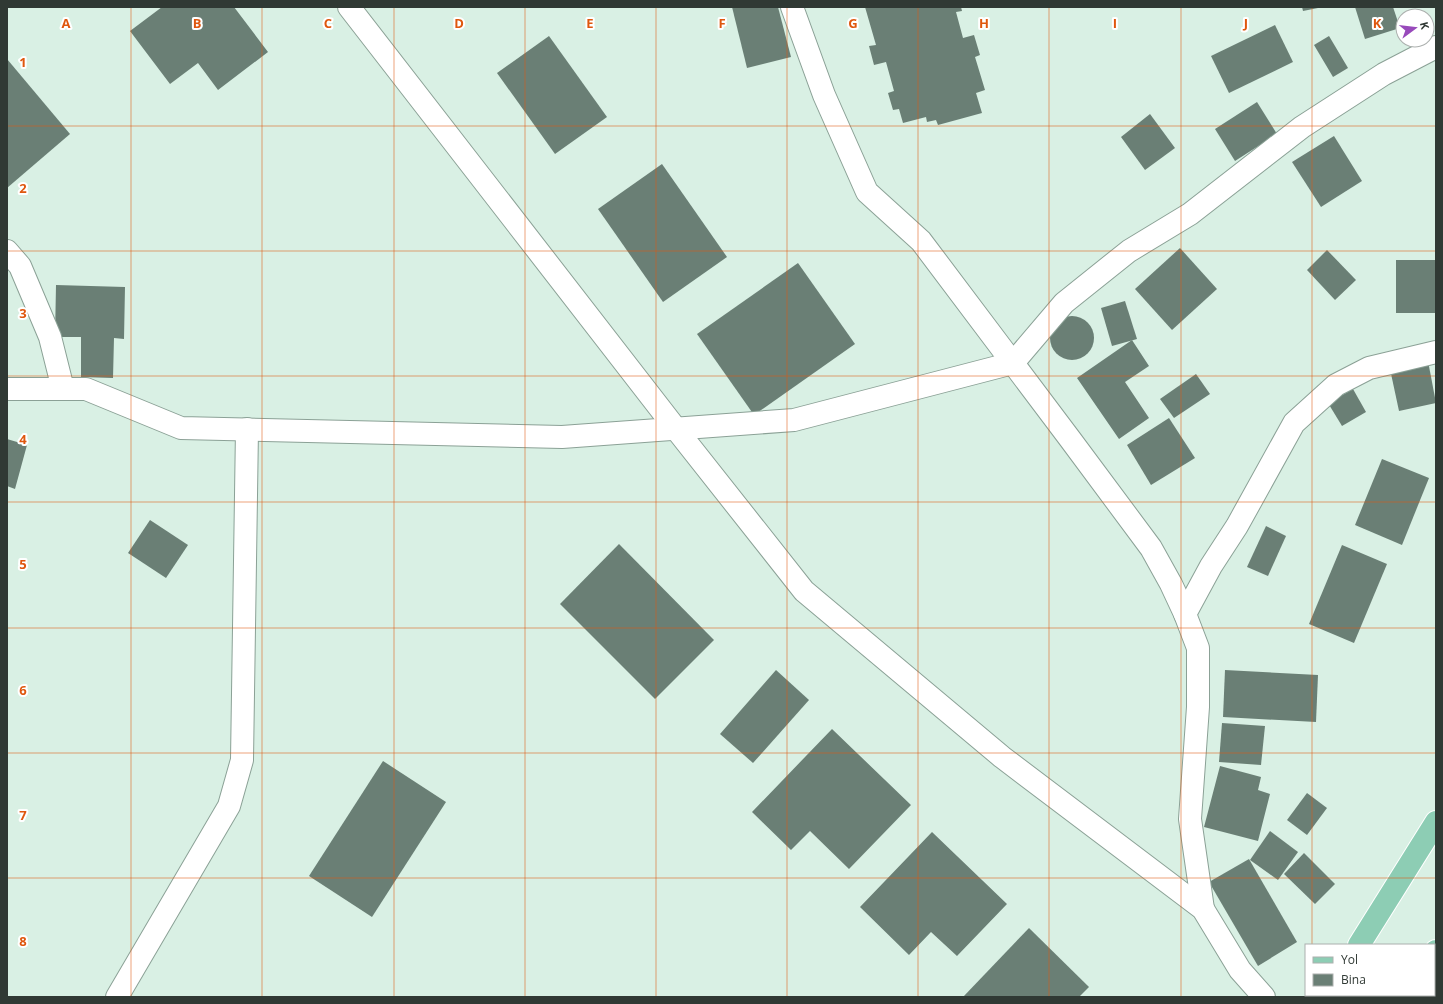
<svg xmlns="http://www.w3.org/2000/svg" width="1443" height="1004" viewBox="0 0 1443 1004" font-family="'Open Sans',sans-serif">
	<rect width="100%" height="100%" fill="#d9f0e4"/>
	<g fill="#6a7f75">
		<path d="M162,7H234L268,52L218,90L198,63L170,84L130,31Z"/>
		<path d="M732,7H778L791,57L747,68Z"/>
		<path d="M865,7H961L962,11L956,12L963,38L974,35L980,55L975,57L985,90L976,93L982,113L938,125L936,120L927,122L926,117L903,123L899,109L893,110L888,93L894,91L886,62L874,65L869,46L876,45Z"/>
		<path d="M1302,7H1318V8L1303,11Z"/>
		<path d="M1355,7H1393L1400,28L1365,39Z"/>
		<path d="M1275,25L1293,62L1229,93L1211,56Z"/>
		<path d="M549,36L607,117L555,154L497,73Z"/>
		<path d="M1329,36L1348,68L1333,77L1314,45Z"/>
		<path d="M7,59L70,134L7,188Z"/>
		<path d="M1257,102L1277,134L1235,161L1215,129Z"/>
		<path d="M1150,114L1175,148L1145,170L1121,137Z"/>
		<path d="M1334,136L1362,181L1321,207L1292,162Z"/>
		<path d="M662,164L727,257L663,302L598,209Z"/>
		<path d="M1180,248L1217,289L1172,330L1135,289Z"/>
		<path d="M1327,250L1356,280L1335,300L1307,270Z"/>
		<rect x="1396" y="260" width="40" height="53"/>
		<path d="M798,263L855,344L754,415L697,334Z"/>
		<path d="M56,285L125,287L124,339L114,338L113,378L81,377V337H55Z"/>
		<path d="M1125,301L1137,339L1112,346L1101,308Z"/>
		<circle cx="1072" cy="338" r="22"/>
		<path d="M1132,340L1149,366L1125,382L1149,418L1119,439L1077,378Z"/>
		<path d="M1428,361L1436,403L1399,411L1390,369Z"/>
		<path d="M1196,374L1210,394L1174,418L1160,399Z"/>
		<path d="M1353,389L1366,412L1342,426L1328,403Z"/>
		<path d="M1169,418L1195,458L1151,485L1127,445Z"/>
		<path d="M7,439L27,445L15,489L7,486Z"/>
		<path d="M1382,459L1429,478L1402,545L1355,525Z"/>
		<path d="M150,520L188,545L166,578L128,553Z"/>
		<path d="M1266,526L1286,536L1268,576L1247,567Z"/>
		<path d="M619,544L714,640L655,699L560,604Z"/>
		<path d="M1342,545L1387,564L1354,643L1309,624Z"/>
		<path d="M776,670L809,700L753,763L720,734Z"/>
		<path d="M1225,670L1318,675L1316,722L1223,717Z"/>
		<path d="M1222,723L1265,726L1261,765L1219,762Z"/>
		<path d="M832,729L911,805L849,869L810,831L791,850L752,812Z"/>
		<path d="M383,761L446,802L372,917L309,876Z"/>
		<path d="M1220,766L1261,777L1258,790L1270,794L1258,841L1204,827Z"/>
		<path d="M1307,793L1327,808L1307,835L1287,820Z"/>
		<path d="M1270,831L1298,852L1278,880L1250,860Z"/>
		<path d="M932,832L1007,904L957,956L931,932L909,955L860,907Z"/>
		<path d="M1304,853L1335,884L1315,904L1284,874Z"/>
		<path d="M1249,859L1297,942L1258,966L1209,882Z"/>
		<path d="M1029,928L1089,987L1079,997H963Z"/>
	</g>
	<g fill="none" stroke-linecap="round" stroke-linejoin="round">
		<defs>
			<g id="minor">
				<path d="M349,7L676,429L804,591L1002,757L1203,909L1240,970L1264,997"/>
				<path d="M792,7L824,95L867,192L921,241L1070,439L1151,548L1171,584L1185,614L1198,648V707L1190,819L1203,909"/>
				<path d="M7,251L20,266L50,337L63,389"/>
				<path d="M7,389H86L181,428L562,437L794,420L1013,363L1064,303L1129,251L1190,214L1302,127L1384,74L1436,47"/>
				<path d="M1185,614L1211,566L1237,526L1294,423L1336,385L1369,368L1436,352"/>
				<path d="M117,997L229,806L242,760L247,429"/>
			</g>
			<g id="major">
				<path d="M1359,945L1436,822"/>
				<path d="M1434,955L1436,951"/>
				<path d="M1327,997L1328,995"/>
				<path d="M1409,997L1410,995"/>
			</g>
		</defs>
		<use href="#minor" stroke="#8ba196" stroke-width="24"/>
		<use href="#major" stroke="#fff" stroke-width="24"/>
		<use href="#minor" stroke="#fff" stroke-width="22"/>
		<use href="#major" stroke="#8dcdb4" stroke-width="22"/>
	</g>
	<path fill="none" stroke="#df570e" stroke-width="1" stroke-opacity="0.55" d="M131,7V997M262,7V997M394,7V997M525,7V997M656,7V997M787,7V997M918,7V997M1049,7V997M1181,7V997M1312,7V945M7,126H1436M7,251H1436M7,376H1436M7,502H1436M7,628H1436M7,753H1436M7,878H1436M1312,995V997"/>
	<g font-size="13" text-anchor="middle" font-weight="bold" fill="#df570e" stroke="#fff" stroke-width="4" stroke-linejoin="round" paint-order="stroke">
		<text x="66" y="28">A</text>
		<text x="197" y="28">B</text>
		<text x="328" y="28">C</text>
		<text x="459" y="28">D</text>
		<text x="590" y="28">E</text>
		<text x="722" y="28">F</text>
		<text x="853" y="28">G</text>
		<text x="984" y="28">H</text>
		<text x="1115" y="28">I</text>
		<text x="1246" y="28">J</text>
		<text x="1377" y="28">K</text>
		<text x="23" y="67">1</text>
		<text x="23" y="193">2</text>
		<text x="23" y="318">3</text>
		<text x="23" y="444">4</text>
		<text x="23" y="569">5</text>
		<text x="23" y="695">6</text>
		<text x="23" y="820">7</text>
		<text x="23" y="946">8</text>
	</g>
	<rect width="1443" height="1004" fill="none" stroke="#303934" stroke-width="16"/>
	<rect x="1305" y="944" width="130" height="52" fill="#ffffff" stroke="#acb0ae"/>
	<rect x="1313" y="957" width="20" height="6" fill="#8dcdb4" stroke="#acb0ae"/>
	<text x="1341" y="964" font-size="12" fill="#303934">Yol</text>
	<rect x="1313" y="974" width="20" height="12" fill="#6a7f75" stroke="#acb0ae"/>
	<text x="1341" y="984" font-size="12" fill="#303934">Bina</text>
	<g transform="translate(1415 28) rotate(75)"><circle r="19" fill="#ffffff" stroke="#acb0ae"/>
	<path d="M0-3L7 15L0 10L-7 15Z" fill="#984abb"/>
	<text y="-6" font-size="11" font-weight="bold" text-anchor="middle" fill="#303934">K</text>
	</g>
</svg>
